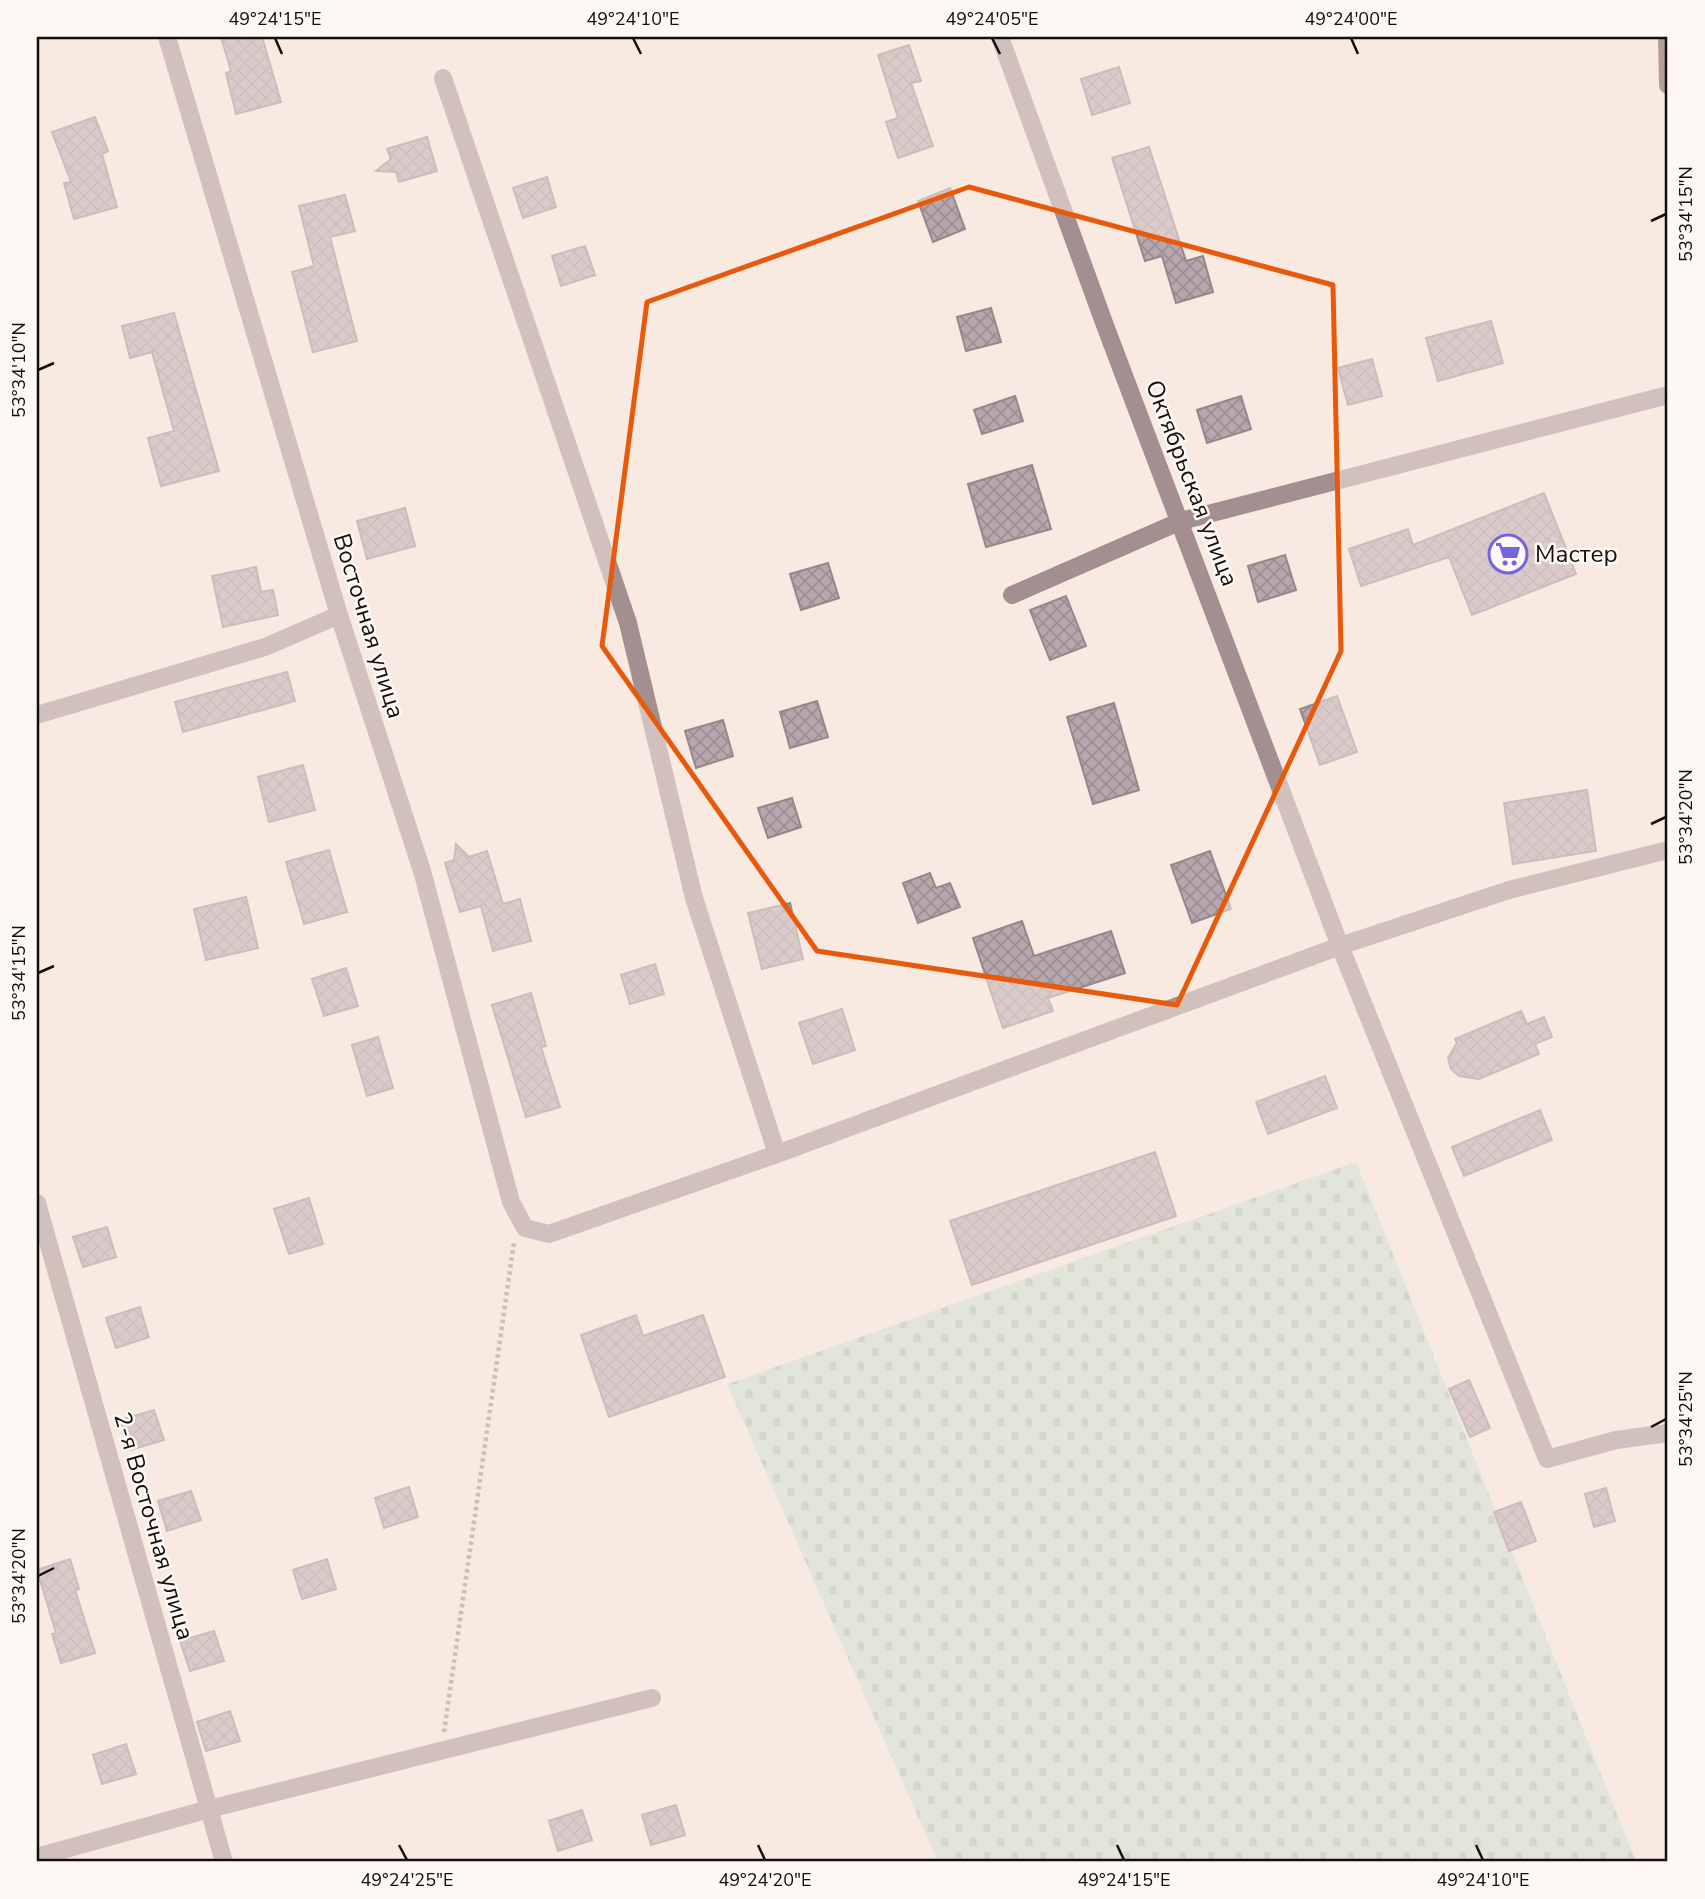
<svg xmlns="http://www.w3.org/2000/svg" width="1705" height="1899" viewBox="0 0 1705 1899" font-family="'Nunito Sans',sans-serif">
	<defs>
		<pattern id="cemetery-stones" width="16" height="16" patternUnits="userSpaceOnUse" patternTransform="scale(1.75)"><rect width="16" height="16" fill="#c6e1d4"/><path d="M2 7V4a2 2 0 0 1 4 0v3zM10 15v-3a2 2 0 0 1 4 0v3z" fill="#a9c0b5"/></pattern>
		<pattern id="building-cross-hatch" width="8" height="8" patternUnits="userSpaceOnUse" patternTransform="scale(1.75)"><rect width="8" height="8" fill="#b7a7ad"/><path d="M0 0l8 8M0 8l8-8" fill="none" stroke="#9c8f94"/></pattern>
	</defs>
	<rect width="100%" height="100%" fill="#f8e9e1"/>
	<path fill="url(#cemetery-stones)" d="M1356,1162L1636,1862H938L727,1384Z"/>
	<g fill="url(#building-cross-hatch)" stroke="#96878c" stroke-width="2">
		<path d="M221,37H262L281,102L236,114L226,73L231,71Z"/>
		<path d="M909,45L921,81L911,83L933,146L898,158L886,122L898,118L878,55Z"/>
		<path d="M1119,67L1130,103L1092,115L1081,79Z"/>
		<path d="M95,117L108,151L102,154L117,207L74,219L64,183L71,182L52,132Z"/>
		<path d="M427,137L437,171L399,182L396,172L376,171L391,159L387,149Z"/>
		<path d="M1149,147L1186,261L1203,256L1213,292L1176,303L1162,256L1145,261L1112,158Z"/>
		<path d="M547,177L556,207L523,218L513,188Z"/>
		<path d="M950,188L965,229L933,242L918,201Z"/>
		<path d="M345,195L355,231L330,237L357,341L313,352L292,272L314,266L299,206Z"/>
		<path d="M585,246L595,275L561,286L552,256Z"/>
		<path d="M991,308L1001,342L966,351L957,317Z"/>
		<path d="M174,313L219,471L161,486L148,438L174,431L152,352L130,358L122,326Z"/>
		<path d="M1491,321L1503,363L1438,381L1426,338Z"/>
		<path d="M1372,359L1382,396L1348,405L1338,368Z"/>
		<path d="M1015,396L1023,421L982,434L974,410Z"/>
		<path d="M1241,396L1251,429L1207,443L1197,410Z"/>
		<path d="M1032,465L1051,529L986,547L968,484Z"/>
		<path d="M1544,493L1576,574L1472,615L1449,557L1361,586L1349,549L1408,529L1413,545Z"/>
		<path d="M405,508L415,546L367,559L357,521Z"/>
		<path d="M1285,555L1296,590L1258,602L1248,566Z"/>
		<path d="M828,563L839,598L801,610L790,574Z"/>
		<path d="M256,567L261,592L273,590L278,615L223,627L212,576Z"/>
		<path d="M1066,596L1086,646L1050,660L1030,610Z"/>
		<path d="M287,672L295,701L183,732L175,702Z"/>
		<path d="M1337,696L1357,752L1320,765L1300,709Z"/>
		<path d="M817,701L828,737L790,748L780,712Z"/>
		<path d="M1114,703L1139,790L1093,804L1067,717Z"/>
		<path d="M723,720L733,756L696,768L685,731Z"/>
		<path d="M303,765L315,810L269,822L258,777Z"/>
		<path d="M1587,790L1596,851L1513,864L1504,803Z"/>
		<path d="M792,798L801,827L768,838L758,808Z"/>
		<path d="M456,844L469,857L487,851L503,904L520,899L531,941L493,951L481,906L460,912L445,863L454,860Z"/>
		<path d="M329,850L347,912L304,924L286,862Z"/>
		<path d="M1210,851L1231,909L1192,923L1171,865Z"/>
		<path d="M930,873L936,888L950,883L960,907L918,923L903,883Z"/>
		<path d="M246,897L258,948L206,960L194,909Z"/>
		<path d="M790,903L803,959L762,969L748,913Z"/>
		<path d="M1022,921L1034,956L1111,931L1125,973L1048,998L1053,1011L1003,1028L973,938Z"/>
		<path d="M655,964L664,994L630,1004L621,975Z"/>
		<path d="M346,968L358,1006L324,1016L312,979Z"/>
		<path d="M531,993L546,1046L541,1047L560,1107L526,1117L492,1005Z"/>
		<path d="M842,1009L855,1050L813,1064L799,1023Z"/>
		<path d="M1521,1011L1527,1024L1544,1017L1552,1037L1535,1044L1539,1054L1479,1079L1459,1076L1451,1069L1448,1058L1457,1043L1455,1039Z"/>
		<path d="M378,1037L393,1088L367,1096L352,1045Z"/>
		<path d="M1325,1076L1337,1108L1268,1134L1256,1102Z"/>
		<path d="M1540,1110L1552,1140L1464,1176L1452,1147Z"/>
		<path d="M1155,1152L1176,1216L972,1285L950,1221Z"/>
		<path d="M309,1198L323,1244L289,1254L274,1209Z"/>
		<path d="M107,1227L116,1257L83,1267L73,1237Z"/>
		<path d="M140,1307L149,1337L116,1348L106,1318Z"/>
		<path d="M636,1315L643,1336L703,1315L725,1377L609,1417L581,1335Z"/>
		<path d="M1469,1380L1490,1428L1470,1437L1449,1389Z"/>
		<path d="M154,1410L164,1440L130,1450L120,1420Z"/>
		<path d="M409,1487L418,1517L384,1528L375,1498Z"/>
		<path d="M1606,1488L1615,1521L1594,1527L1585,1494Z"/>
		<path d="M191,1491L201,1520L167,1531L158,1501Z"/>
		<path d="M1521,1502L1536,1541L1509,1551L1494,1512Z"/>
		<path d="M70,1559L79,1589L75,1590L95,1653L61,1663L52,1634L56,1633L37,1570Z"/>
		<path d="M327,1559L336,1589L302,1599L293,1570Z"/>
		<path d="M214,1631L224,1661L190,1671L180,1641Z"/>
		<path d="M230,1711L240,1741L206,1751L197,1722Z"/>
		<path d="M126,1744L136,1774L102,1784L93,1755Z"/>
		<path d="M676,1805L685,1835L651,1845L642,1815Z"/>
		<path d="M582,1810L592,1840L558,1851L549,1821Z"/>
	</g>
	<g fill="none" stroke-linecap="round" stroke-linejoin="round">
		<path stroke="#968c86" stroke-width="4.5" stroke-dasharray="3.5 3.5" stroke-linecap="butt" d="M444,1732L514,1242"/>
		<g stroke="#a38e90" stroke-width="18">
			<path d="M167,37L339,615L422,871L511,1202L525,1228L549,1234L777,1154L1340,946L1509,890L1668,850"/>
			<path d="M1000,37L1106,328L1340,946L1547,1459L1616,1440L1668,1433"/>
			<path d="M443,78L628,623L694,898L777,1154"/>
			<path d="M1012,595L1181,521L1668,395"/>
			<path d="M37,715L265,647L339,615"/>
			<path d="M37,1203L224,1862"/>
			<path d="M37,1857L209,1809L652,1698"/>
		</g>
		<path stroke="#644246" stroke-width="18" d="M1667,37L1668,85"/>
	</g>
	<path d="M0 0H1705V1899H0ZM969,187L1333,285L1341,651L1177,1005L817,951L602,646L647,302Z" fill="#f8e9e1" fill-opacity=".55" fill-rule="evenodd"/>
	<path fill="none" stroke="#e8590c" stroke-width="5" stroke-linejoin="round" d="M969,187L1333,285L1341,651L1177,1005L817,951L602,646L647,302Z"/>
	<path fill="none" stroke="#140f0c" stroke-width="2.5" d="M275,38L282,54M633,38L641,54M992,38L1000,54M1351,38L1358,54M1651,221L1666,214M38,370L54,363M1651,824L1666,817M38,973L54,966M1651,1427L1666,1419M38,1576L54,1568M399,1845L407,1860M758,1845L765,1860M1117,1845L1124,1860M1476,1845L1483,1860"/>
	<defs>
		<symbol id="supermarket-ring" viewBox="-11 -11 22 22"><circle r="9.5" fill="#fef8f5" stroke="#7464df" stroke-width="1.5"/><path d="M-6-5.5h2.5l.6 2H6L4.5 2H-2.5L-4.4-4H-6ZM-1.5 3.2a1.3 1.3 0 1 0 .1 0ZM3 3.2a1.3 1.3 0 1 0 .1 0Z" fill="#7464df"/></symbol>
	</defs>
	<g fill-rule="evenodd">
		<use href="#supermarket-ring" x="1486" y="532" width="44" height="44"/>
	</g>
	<g text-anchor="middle" stroke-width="5" stroke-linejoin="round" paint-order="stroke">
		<g font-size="24" fill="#140f0c" stroke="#fef8f5">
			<text transform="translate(1192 483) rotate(69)" y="8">Октябрьская улица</text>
			<text transform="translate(369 626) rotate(73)" y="8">Восточная улица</text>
			<text transform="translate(154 1526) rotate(74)" y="8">2-я Восточная улица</text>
		</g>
		<g font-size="24" fill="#140f0c" stroke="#fef8f5" text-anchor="start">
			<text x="1535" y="562">Мастер</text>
		</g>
	</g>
	<rect width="1705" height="1899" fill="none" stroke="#fef8f5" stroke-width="77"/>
	<rect x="38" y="38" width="1628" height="1822" fill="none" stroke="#140f0c" stroke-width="2.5"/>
	<g font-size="18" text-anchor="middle" fill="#140f0c">
		<text x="275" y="25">49°24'15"E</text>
		<text x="633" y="25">49°24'10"E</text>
		<text x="992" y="25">49°24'05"E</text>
		<text x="1351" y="25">49°24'00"E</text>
		<text transform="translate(1686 214) rotate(-90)" y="6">53°34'15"N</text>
		<text transform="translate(19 370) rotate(-90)" y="6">53°34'10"N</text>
		<text transform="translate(1686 817) rotate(-90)" y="6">53°34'20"N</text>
		<text transform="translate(19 973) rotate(-90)" y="6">53°34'15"N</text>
		<text transform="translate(1686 1419) rotate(-90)" y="6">53°34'25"N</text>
		<text transform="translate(19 1576) rotate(-90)" y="6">53°34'20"N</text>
		<text x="407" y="1886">49°24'25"E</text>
		<text x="765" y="1886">49°24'20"E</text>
		<text x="1124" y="1886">49°24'15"E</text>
		<text x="1483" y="1886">49°24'10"E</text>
	</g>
</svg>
